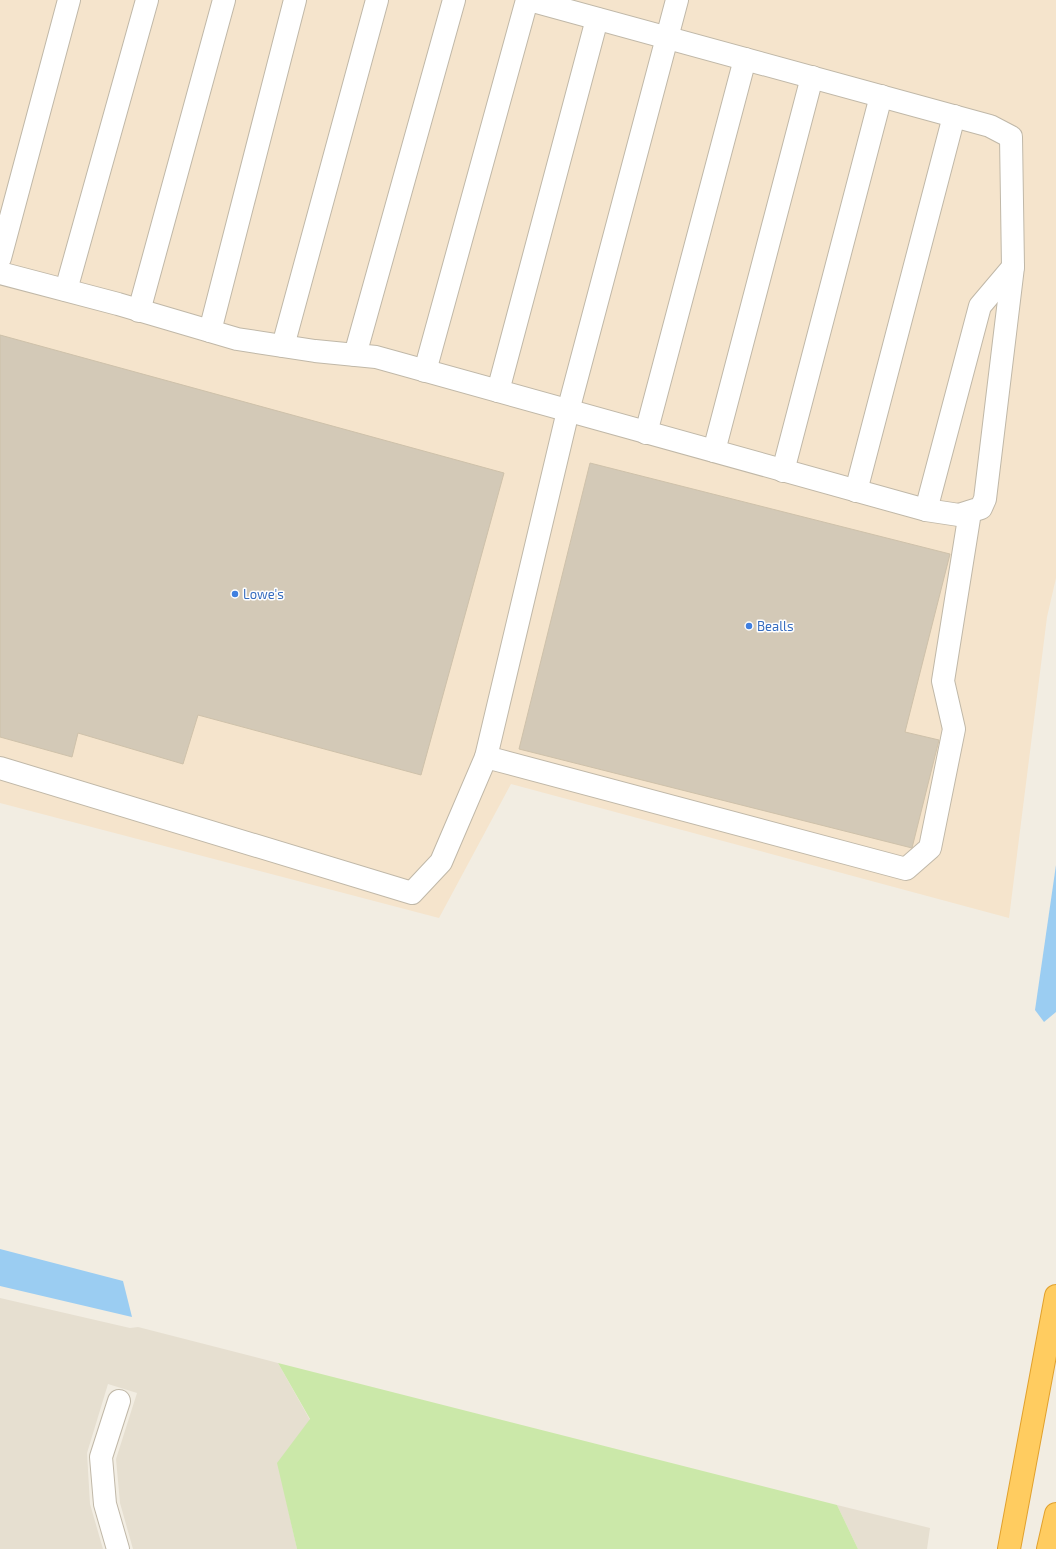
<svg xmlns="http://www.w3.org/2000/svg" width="1056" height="1549" viewBox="0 0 1056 1549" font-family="'Exo 2',sans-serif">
	<rect width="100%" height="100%" fill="#f2ede2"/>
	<g fill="#e6dfd0">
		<path d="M0,1298L130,1328L138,1327L278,1363L310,1420L278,1463L297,1549H133L120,1503L116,1459L137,1393L108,1384L87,1453L90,1504L103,1549H0Z"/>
		<path d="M837,1505L930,1528L927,1549H858Z"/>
	</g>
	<path fill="#f5e4cc" d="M0,0H1056V578L1047,617L1009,918L511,784L439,918L0,803Z"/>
	<path fill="#cbe8a9" d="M278,1363L837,1505L858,1549H297L277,1463L310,1419Z"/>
	<g fill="#9bcdf2">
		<path d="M1056,865V1012L1044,1022L1035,1010Z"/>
		<path d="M0,1249L123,1281L132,1317L0,1286Z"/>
	</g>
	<g fill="#d3c9b7" stroke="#cec1aa">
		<path d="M0,335L504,473L421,775L198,715L183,764L78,733L72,757L0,737Z"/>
		<path d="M590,463L950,554L905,732L939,740L912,848L519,749Z"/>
	</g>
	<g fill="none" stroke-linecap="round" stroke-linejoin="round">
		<defs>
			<g id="minor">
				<path d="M677,0L568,411L486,757L906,869L930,848L954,729L943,681L970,512"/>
				<path d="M0,258L69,0"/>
				<path d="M0,273L118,304L237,339L315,351L376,357L926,510L959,515L981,508L985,499L1013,267L1011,137L990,126L529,0"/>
				<path d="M66,290L147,0"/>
				<path d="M139,311L224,0"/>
				<path d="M210,331L295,0"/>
				<path d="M283,346L377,0"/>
				<path d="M355,355L454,0"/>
				<path d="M425,371L527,0"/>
				<path d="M498,391L597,19"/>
				<path d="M646,433L745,59"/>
				<path d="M714,451L812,77"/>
				<path d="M783,471L881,96"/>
				<path d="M856,491L954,116"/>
				<path d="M926,510L980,306L1013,267"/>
				<path d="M0,768L412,893L441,862L486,757"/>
				<path d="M118,1549L105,1504L101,1457L119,1401"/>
			</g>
			<g id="highway">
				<path d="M1009,1549L1056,1296"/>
				<path d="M1048,1549L1056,1514"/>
			</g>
		</defs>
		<use href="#minor" stroke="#c0b8a8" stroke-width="24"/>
		<use href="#highway" stroke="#e1a12d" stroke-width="24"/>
		<use href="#minor" stroke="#fff" stroke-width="22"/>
		<use href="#highway" stroke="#ffcc60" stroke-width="22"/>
	</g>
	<g fill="#3f7fe0" stroke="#fff" stroke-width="1.5">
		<circle cx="235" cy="594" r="4"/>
		<circle cx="749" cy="626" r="4"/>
	</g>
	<g text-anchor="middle" stroke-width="3" stroke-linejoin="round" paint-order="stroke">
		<g font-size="13" fill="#366cbe" stroke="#fff" text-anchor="start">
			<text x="243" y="599">Lowe's</text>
			<text x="757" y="631">Bealls</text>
		</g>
	</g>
</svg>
